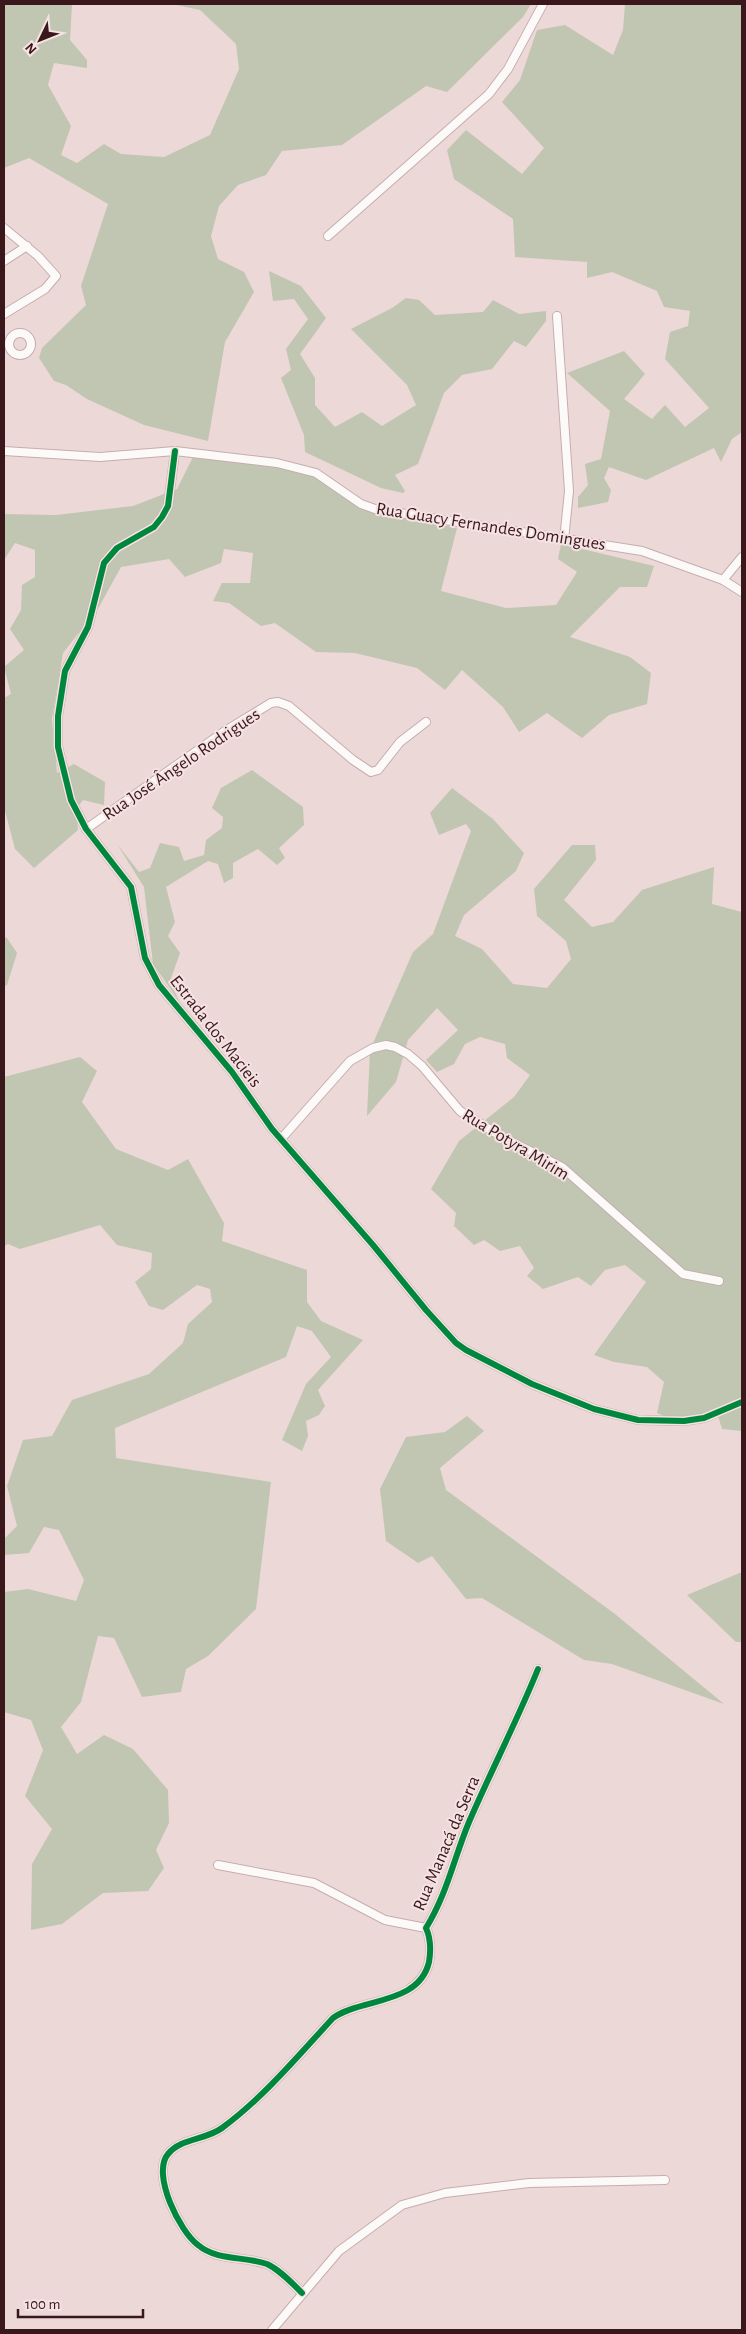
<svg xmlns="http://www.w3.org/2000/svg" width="746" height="2334" viewBox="0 0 746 2334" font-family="'Alegreya Sans',sans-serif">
	<rect width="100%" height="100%" fill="#edd8d8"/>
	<g fill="#c0c6b1">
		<path d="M4,4H72L70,40L87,60V68L54,63L48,85L71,126L61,155L77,163L104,144L121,154L164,157L210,135L239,69L236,44L200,10L172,4H531L523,17L447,92L426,86L342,145L282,151L266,175L238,185L219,206L211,236L218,259L244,272L254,292L225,342L208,441L144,425L87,399L66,385L54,381L39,358L42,348L86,305L81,286L108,204L29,158L4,168Z"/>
		<path d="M625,4H742V432L732,439L721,462L714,448L646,480L609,467L604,478L611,490L608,502L578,508V497L588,485L585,464L601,459L610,411L567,373L624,351L645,374L624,399L652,419L665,405L685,427L709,408L665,359L670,332L688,326L690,311L664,307L657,291L612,272L587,278V262L515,257L513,219L454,179L447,150L466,130L522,174L544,148L502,102L520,80L537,30L565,25L613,55L623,30Z"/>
		<path d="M269,271L301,286L326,318L300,354L315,378V405L335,427L362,412L382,426L416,405L407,385L351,329L392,308L406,298L419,300L435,315L483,312L493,300L519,314L546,311V321L526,347L514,341L492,369L462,375L444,393L418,464L395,475L405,491L403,493L381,488L305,452L304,435L281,378L291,370L286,349L308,319L294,299L273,301Z"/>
		<path d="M193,457L245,460L313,473L362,508L457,528L441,591L506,608L556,605L577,572L558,559L561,544L654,566L647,587H620L570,637L630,657L651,673L647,704L609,715L582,738L547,713L519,732L503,707L462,670L445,690L417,668L355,653L316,652L275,623L261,626L229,603L213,601L222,583H250L253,553L224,549L221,563L185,577L169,559L121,567L99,607L63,653L52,719L57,773L74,764L105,782L104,805L83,800L76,809L78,830L34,868L15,849L4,807V698L11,694L4,667L24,650L10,629L21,610L22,585L35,577V550L15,543L4,560V514L56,515L133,506L177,489Z"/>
		<path d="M252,770L303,807L304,825L279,848L285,858L277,865L258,849L233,863V878L224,883L218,864L208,861L166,887L175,922L168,936L180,953L170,981L179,1001L153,964L144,887L117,844L139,872L150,868L160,843L179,847L184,861L204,855L206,840L222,828L223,817L212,808L221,788Z"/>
		<path d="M452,788L493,819L524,853L516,871L464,915L455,936L482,949L513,984L547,988L571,959L566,941L537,916L534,889L572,845H595L596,860L564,900L592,927L613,922L642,890L714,867L712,904L742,912V1431L722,1429L718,1416L677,1421L657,1413L664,1382L647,1367L614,1362L594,1355L646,1282L625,1265L605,1270L591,1286L578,1277L543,1289L527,1276L534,1268L520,1246L500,1251L484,1240L474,1245L454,1226L456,1213L431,1189L459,1141L514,1097L530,1075L507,1058L505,1044L480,1037L465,1044L454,1064L437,1072L426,1060L458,1030L437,1008L408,1040L396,1082L367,1116L370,1050L413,952L433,934L471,831L466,824L439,835L430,813Z"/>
		<path d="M4,937L7,938L17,953L7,985L4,986Z"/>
		<path d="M80,1057L97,1071L82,1102L116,1149L168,1170L188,1159L224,1223L222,1241L307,1270V1302L321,1321L363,1340L318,1390L325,1406L319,1415L306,1421L308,1436L302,1451L282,1440L306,1384L331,1357L312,1331L297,1326L286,1357L115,1428L116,1458L271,1482L256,1609L208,1656L186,1669L181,1692L142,1697L114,1638L98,1636L81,1702L61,1727L77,1754L104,1735L133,1749L168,1790L169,1823L156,1850L164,1868L148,1891L103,1893L62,1924L31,1930L32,1864L52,1829L25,1796L43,1750L31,1720L4,1712V1592L28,1589L76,1601L84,1580L59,1530L44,1527L29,1553L4,1555V1539L17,1526L7,1486L23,1440L52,1436L72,1400L149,1374L183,1343L188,1324L212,1302L210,1289L197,1285L163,1310L149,1306L135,1282L151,1269L152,1253L117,1245L100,1225L20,1249L8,1244L4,1246V1077Z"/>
		<path d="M467,1416L484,1431L440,1468L446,1490L615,1614L724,1704L612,1664L584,1660L482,1598L466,1599L432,1556L418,1563L386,1541L380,1489L406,1437L445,1432Z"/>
		<path d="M742,1572V1642H736L687,1595Z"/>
	</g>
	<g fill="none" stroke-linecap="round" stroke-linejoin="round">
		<defs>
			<g id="street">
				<path d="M4,228L38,256L56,276L45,289L4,314"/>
				<path d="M328,236L489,94L508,69L543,4"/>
				<path d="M4,261L27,246"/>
				<path d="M557,316L569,491L564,540"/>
				<circle cx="20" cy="344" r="11"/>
				<path d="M4,451L100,457L175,451L277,463L316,473L361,504L375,509L642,551L723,580L742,592"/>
				<path d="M175,451L168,506L162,517L154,527L117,548L104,563L88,627L65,671L58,716V747L71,800L86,829L131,887L145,958L159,985L232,1072L272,1129L373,1245L426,1310L456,1343L466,1350L532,1384L594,1409L638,1420L684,1421L704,1418L742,1402"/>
				<path d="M723,580L742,557"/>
				<path d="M86,829L225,731L271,703L278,702L289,706L353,760L371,772L378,770L400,742L426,722"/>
				<path d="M281,1139L350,1061L373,1048L386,1045L395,1047L408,1054L422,1066L460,1111L502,1137L562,1167L683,1274L719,1281"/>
				<path d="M218,1865L314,1883L385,1920L426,1928"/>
				<path d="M302,2293C292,2283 280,2270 267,2264C244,2256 217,2261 198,2245C180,2232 151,2174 168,2154C181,2138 206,2140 222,2128C264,2097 298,2056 333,2018C361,1998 419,2005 429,1962C431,1950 431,1939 426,1928C447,1894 454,1858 469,1822C491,1771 517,1721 538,1669"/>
				<path d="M272,2330L339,2251L402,2205L445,2193L529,2183L665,2180"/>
			</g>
		</defs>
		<use href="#street" stroke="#c6adad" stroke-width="10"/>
		<use href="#street" stroke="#fcf9f9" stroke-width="8"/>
		<defs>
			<g id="cycleway">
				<path d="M175,451L168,506L162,517L154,527L117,548L104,563L88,627L65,671L58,716V747L71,800L86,829L131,887L145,958L159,985L232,1072L272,1129L373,1245L426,1310L456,1343L466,1350L532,1384L594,1409L638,1420L684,1421L704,1418L742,1402"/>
				<path d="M302,2293C292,2283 280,2270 267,2264C244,2256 217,2261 198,2245C180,2232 151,2174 168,2154C181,2138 206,2140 222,2128C264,2097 298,2056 333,2018C361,1998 419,2005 429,1962C431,1950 431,1939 426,1928C447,1894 454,1858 469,1822C491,1771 517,1721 538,1669"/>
			</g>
		</defs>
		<use href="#cycleway" stroke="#f5e2e2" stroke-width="9"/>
		<use href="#cycleway" stroke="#00873e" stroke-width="6"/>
	</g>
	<g text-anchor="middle" stroke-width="4" stroke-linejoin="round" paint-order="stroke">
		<g font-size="18" fill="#3a171a" stroke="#f5e2e2">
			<text transform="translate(491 526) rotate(9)" y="6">Rua Guacy Fernandes Domingues</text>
			<text transform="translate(181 764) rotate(-34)" y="6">Rua José Ângelo Rodrigues</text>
			<text transform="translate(216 1031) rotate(52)" y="6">Estrada dos Macieis</text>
			<text transform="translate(516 1144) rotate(31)" y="6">Rua Potyra Mirim</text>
			<text transform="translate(446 1843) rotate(-67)" y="6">Rua Manacá da Serra</text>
		</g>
	</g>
	<rect width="746" height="2334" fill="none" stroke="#3a171a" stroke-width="10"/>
	<g transform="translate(40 40) rotate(227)" stroke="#f5e2e2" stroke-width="4" paint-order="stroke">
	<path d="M0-4L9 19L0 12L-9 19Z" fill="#3a171a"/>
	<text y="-8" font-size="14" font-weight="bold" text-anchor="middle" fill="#3a171a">N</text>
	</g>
	<path d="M18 2309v8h125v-8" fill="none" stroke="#3a171a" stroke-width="2.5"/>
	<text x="25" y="2309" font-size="15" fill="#3a171a" stroke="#f5e2e2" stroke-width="4" paint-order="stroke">100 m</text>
</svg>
